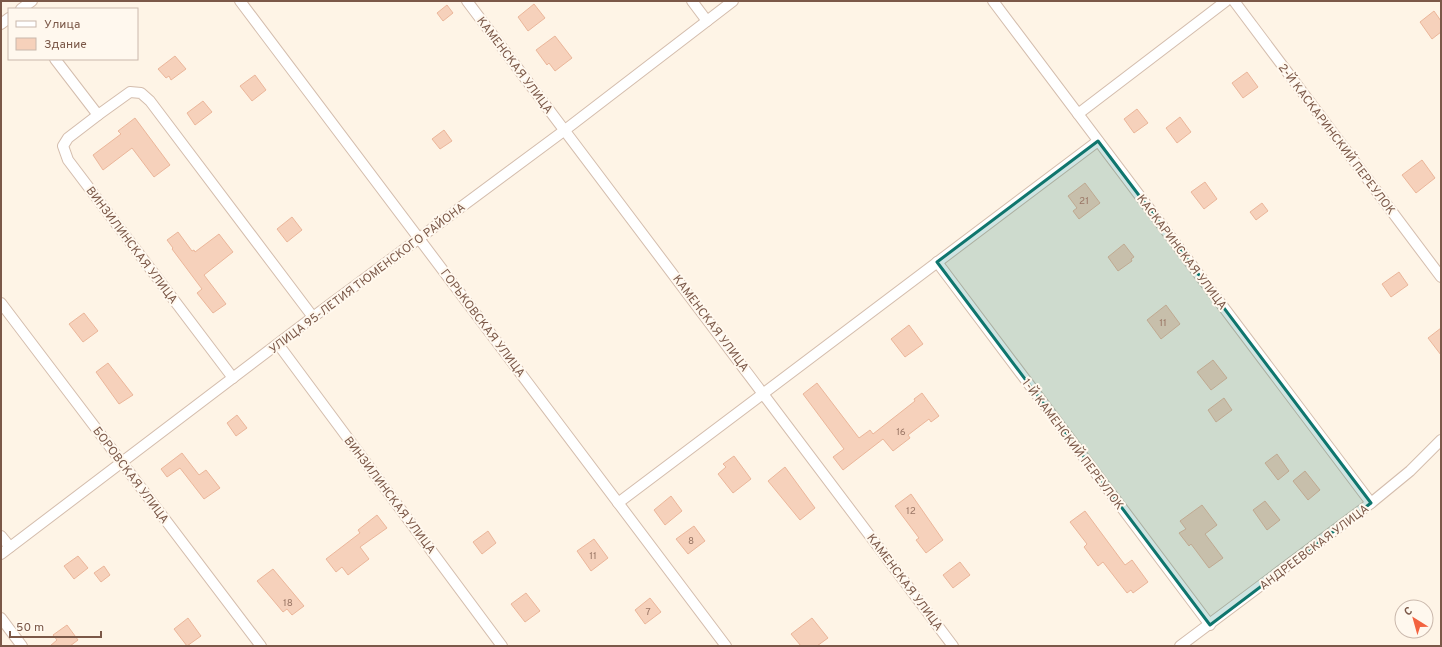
<svg xmlns="http://www.w3.org/2000/svg" width="1442" height="647" viewBox="0 0 1442 647" font-family="Overpass,sans-serif">
	<rect width="100%" height="100%" fill="#fef4e6"/>
	<g fill="#f6d1bb" stroke="#ebb69a">
		<path d="M534,4L545,18L528,31L518,17Z"/>
		<path d="M447,5L453,13L443,21L437,13Z"/>
		<path d="M1434,11L1441,21V32L1432,39L1420,22Z"/>
		<path d="M555,36L572,58L555,71L549,63L547,65L536,50Z"/>
		<path d="M175,56L186,69L171,80L169,76L166,78L158,69Z"/>
		<path d="M1247,72L1258,87L1243,98L1232,83Z"/>
		<path d="M255,75L266,90L252,101L240,86Z"/>
		<path d="M203,101L212,112L195,125L187,113Z"/>
		<path d="M1137,109L1148,123L1134,133L1124,119Z"/>
		<path d="M1180,117L1191,132L1177,143L1166,128Z"/>
		<path d="M135,118L170,165L154,177L132,148L103,170L93,155L121,134L118,131Z"/>
		<path d="M444,130L452,141L440,149L432,139Z"/>
		<path d="M1422,160L1435,178L1416,193L1402,175Z"/>
		<path d="M1205,182L1217,199L1204,209L1191,192Z"/>
		<path d="M1085,183L1100,203L1079,219L1073,211L1077,208L1068,196Z"/>
		<path d="M1262,203L1268,211L1256,220L1250,212Z"/>
		<path d="M292,217L302,230L287,242L277,229Z"/>
		<path d="M178,232L192,251L194,250L195,252L219,234L233,252L204,275L226,304L213,313L197,293L202,289L172,249L173,248L167,240Z"/>
		<path d="M1124,244L1134,257L1131,259L1132,261L1118,271L1108,257Z"/>
		<path d="M1399,272L1408,285L1391,297L1382,284Z"/>
		<path d="M1166,305L1180,324L1161,339L1147,320Z"/>
		<path d="M84,313L98,331L83,342L69,324Z"/>
		<path d="M909,325L923,344L905,357L891,339Z"/>
		<path d="M1441,328V355L1428,338Z"/>
		<path d="M1213,360L1227,378L1211,390L1197,372Z"/>
		<path d="M108,363L133,395L119,404L96,372Z"/>
		<path d="M817,383L859,438L870,430L873,434L915,401L914,399L922,393L939,416L931,422L929,419L908,435L910,438L893,451L883,439L843,470L833,457L844,449L803,394Z"/>
		<path d="M1224,398L1232,410L1216,422L1208,410Z"/>
		<path d="M237,415L247,428L236,436L227,423Z"/>
		<path d="M182,453L199,475L206,470L220,488L204,499L180,468L167,477L161,469Z"/>
		<path d="M1277,454L1289,471L1278,480L1265,463Z"/>
		<path d="M734,456L751,479L733,493L718,474L726,467L723,464Z"/>
		<path d="M785,467L815,508L800,520L768,481Z"/>
		<path d="M1305,471L1320,490L1308,500L1293,481Z"/>
		<path d="M911,494L943,540L926,553L916,540L919,538L895,506Z"/>
		<path d="M671,496L682,511L665,525L654,510Z"/>
		<path d="M1265,501L1280,520L1267,530L1253,510Z"/>
		<path d="M1202,505L1217,525L1205,534L1223,558L1209,568L1191,544L1189,546L1179,533L1186,529L1180,521Z"/>
		<path d="M1085,511L1125,565L1132,560L1148,582L1133,593L1131,590L1127,593L1103,562L1098,566L1084,547L1087,544L1070,522Z"/>
		<path d="M377,515L387,528L360,547L369,559L348,575L342,567L336,572L326,559L360,533L358,530Z"/>
		<path d="M694,526L705,541L688,554L676,539Z"/>
		<path d="M488,531L496,543L482,554L473,542Z"/>
		<path d="M594,539L608,558L591,571L577,551Z"/>
		<path d="M78,556L88,568L74,579L64,566Z"/>
		<path d="M960,562L970,575L953,588L943,575Z"/>
		<path d="M104,566L110,575L101,582L94,573Z"/>
		<path d="M273,569L304,606L292,615L287,609L283,612L257,581Z"/>
		<path d="M526,593L540,611L525,622L511,604Z"/>
		<path d="M650,598L661,612L645,624L635,610Z"/>
		<path d="M188,618L201,636L187,646L174,629Z"/>
		<path d="M812,618L828,638L817,646H801L791,634Z"/>
		<path d="M67,625L78,640L70,646H50L57,640L53,635Z"/>
	</g>
	<g fill="none" stroke-linecap="round" stroke-linejoin="round">
		<defs>
			<g id="minor">
				<path d="M240,1L726,646"/>
				<path d="M467,1L953,646"/>
				<path d="M692,1L707,21"/>
				<path d="M993,1L1371,503"/>
				<path d="M1234,1L1441,277"/>
				<path d="M21,9L32,1"/>
				<path d="M1,24L9,18"/>
				<path d="M55,59L98,115L130,92L141,93L150,101L313,317"/>
				<path d="M1078,114L1226,1"/>
				<path d="M98,115L68,138L63,146L68,160L233,378"/>
				<path d="M937,262L1210,625"/>
				<path d="M1,303L261,646"/>
				<path d="M278,344L502,646"/>
				<path d="M618,503L1098,141"/>
				<path d="M1,536L10,547"/>
				<path d="M1,554L313,317L565,130L733,1"/>
				<path d="M1,618L22,646"/>
				<path d="M1180,646L1371,503L1410,471L1441,440"/>
			</g>
		</defs>
		<use href="#minor" stroke="#d4bdad" stroke-width="12"/>
		<use href="#minor" stroke="#fff" stroke-width="10"/>
	</g>
	<path fill="#0f766e" fill-opacity="0.2" stroke="#0f766e" stroke-width="3" stroke-linejoin="round" d="M1098,141L1371,503L1210,625L937,262Z"/>
	<g text-anchor="middle" stroke-width="4" stroke-linejoin="round" paint-order="stroke">
		<g font-size="10" fill="#9a7665">
			<text x="1084" y="204">21</text>
			<text x="1163" y="326">11</text>
			<text x="901" y="435">16</text>
			<text x="911" y="514">12</text>
			<text x="691" y="544">8</text>
			<text x="593" y="559">11</text>
			<text x="288" y="606">18</text>
			<text x="648" y="615">7</text>
		</g>
		<g font-size="12" fill="#7b5848" stroke="#fff8ee">
			<text transform="translate(515 65) rotate(53)" y="4">КАМЕНСКАЯ УЛИЦА</text>
			<text transform="translate(1337 139) rotate(53)" y="4">2-Й КАСКАРИНСКИЙ ПЕРЕУЛОК</text>
			<text transform="translate(132 245) rotate(53)" y="4">ВИНЗИЛИНСКАЯ УЛИЦА</text>
			<text transform="translate(1182 252) rotate(53)" y="4">КАСКАРИНСКАЯ УЛИЦА</text>
			<text transform="translate(367 278) rotate(-37)" y="4">УЛИЦА 95-ЛЕТИЯ ТЮМЕНСКОГО РАЙОНА</text>
			<text transform="translate(483 323) rotate(53)" y="4">ГОРЬКОВСКАЯ УЛИЦА</text>
			<text transform="translate(711 323) rotate(53)" y="4">КАМЕНСКАЯ УЛИЦА</text>
			<text transform="translate(1073 444) rotate(53)" y="4">1-Й КАМЕНСКИЙ ПЕРЕУЛОК</text>
			<text transform="translate(131 475) rotate(53)" y="4">БОРОВСКАЯ УЛИЦА</text>
			<text transform="translate(390 495) rotate(53)" y="4">ВИНЗИЛИНСКАЯ УЛИЦА</text>
			<text transform="translate(1314 547) rotate(-37)" y="4">АНДРЕЕВСКАЯ УЛИЦА</text>
			<text transform="translate(905 582) rotate(53)" y="4">КАМЕНСКАЯ УЛИЦА</text>
		</g>
	</g>
	<rect width="1442" height="647" fill="none" stroke="#7b5848" stroke-width="4"/>
	<rect x="8" y="8" width="130" height="52" fill="#fff8ee" stroke="#cab8ac"/>
	<rect x="16" y="21" width="20" height="6" fill="#ffffff" stroke="#cab8ac"/>
	<text x="44" y="28" font-size="12" fill="#7b5848">Улица</text>
	<rect x="16" y="38" width="20" height="12" fill="#f6d1bb" stroke="#cab8ac"/>
	<text x="44" y="48" font-size="12" fill="#7b5848">Здание</text>
	<g transform="translate(1414 619) rotate(323)"><circle r="19" fill="#fff8ee" stroke="#cab8ac"/>
	<path d="M0-3L7 15L0 10L-7 15Z" fill="#f36340"/>
	<text y="-6" font-size="11" font-weight="bold" text-anchor="middle" fill="#7b5848">С</text>
	</g>
	<path d="M10 631v6h91v-6" fill="none" stroke="#7b5848" stroke-width="2"/>
	<text x="16" y="631" font-size="12" fill="#7b5848" stroke="#fff8ee" stroke-width="3" paint-order="stroke">50 m</text>
</svg>
